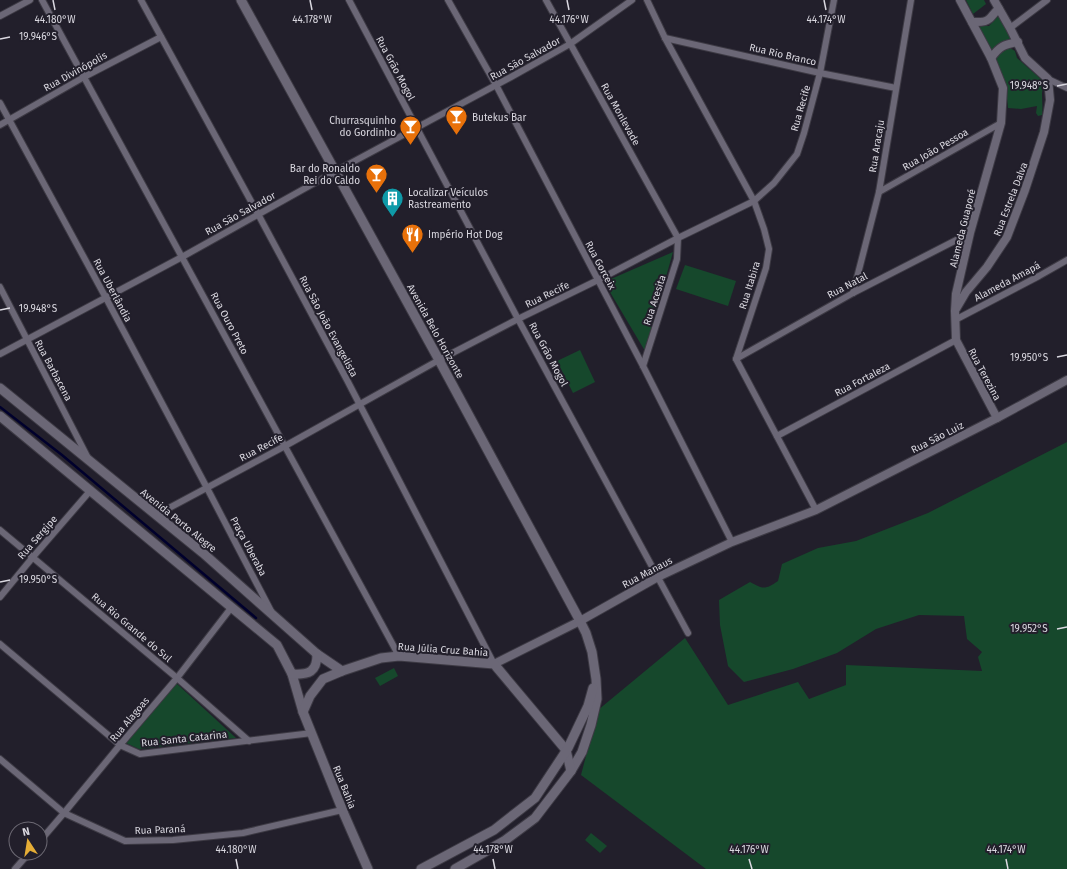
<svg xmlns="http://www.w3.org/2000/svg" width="1067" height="869" viewBox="0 0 1067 869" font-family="'Fira Sans',sans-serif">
	<rect width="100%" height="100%" fill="#221f2b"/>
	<g fill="#16482c">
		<path d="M966,0H984L986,4L973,14Z"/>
		<path d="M999,15L1011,38L991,52L977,26H989Z"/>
		<path d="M1010,48L1015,51L1017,58L1042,80C1043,84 1043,88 1042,93C1042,101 1043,108 1042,115L1038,116L1036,113L1037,106L1021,109L1008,108C1007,90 1002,78 995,61C1000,53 1001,51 1010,48Z"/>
		<path d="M673,252L645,351L604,282Z"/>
		<path d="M685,265L736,281L728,306L676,289Z"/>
		<path d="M580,350L595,382L573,393L557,361Z"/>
		<path d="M1067,442V869H706L581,775L598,710L685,638L728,705L798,682L809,699L846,685V665L982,671L978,657L982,652L967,639L964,616L919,615L876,629L837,653L793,669L744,682L728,666L720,625L719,600L750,582C763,589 765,590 778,581L782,564L818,548L856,541L928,513Z"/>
		<path d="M394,668L398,676L380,686L375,678Z"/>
		<path d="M176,683L236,738L139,749L126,743Z"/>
		<path d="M591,833L607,846L600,853L585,840Z"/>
	</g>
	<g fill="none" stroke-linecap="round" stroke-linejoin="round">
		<path stroke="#00002c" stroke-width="2.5" d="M0,407L62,455L256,618"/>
		<defs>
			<g id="minor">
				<path d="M42,0L399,656"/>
				<path d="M141,0L258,214L347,380L494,664"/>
				<path d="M349,0L518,319L688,633"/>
				<path d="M448,0L496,85L643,366L732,542"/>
				<path d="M546,0L678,238"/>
				<path d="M647,0L665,38L754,201L764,229L769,249L766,268L736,359L816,510"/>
				<path d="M0,16L30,0"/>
				<path d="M1010,28L1047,0"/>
				<path d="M665,38L820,73L896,88"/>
				<path d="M1048,79L1067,88"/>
				<path d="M0,103L106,298L207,488L271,611"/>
				<path d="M0,125L84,77L161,37"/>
				<path d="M879,192L1001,123"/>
				<path d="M0,287L88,458"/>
				<path d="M853,293L879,192L911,0"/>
				<path d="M955,320L1039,276L1067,260"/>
				<path d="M0,354L182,257L336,171L511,77L570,44L632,0"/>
				<path d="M736,359L853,293L970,233"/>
				<path d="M643,366L677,259L678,238"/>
				<path d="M777,436L956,340"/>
				<path d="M156,515L285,446L439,360L518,319L598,280L678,238L754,201L774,183L797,154L804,133L820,73L834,0"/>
				<path d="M0,530L177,678L249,741"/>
				<path d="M0,597L33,557L90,491"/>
				<path d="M0,644L120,745L140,754L312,733"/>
				<path d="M0,759L64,813L125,841L173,840L243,833L342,810"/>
				<path d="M40,841L64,813L120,745L177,678L231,608"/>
				<path d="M15,869L29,853"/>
			</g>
			<g id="tertiary">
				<path d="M960,0L991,58L1003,88L1001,123L970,233L956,294L955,311L956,340L997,418"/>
				<path d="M972,22C977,22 985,23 989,19C992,17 994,12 999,9"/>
				<path d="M991,58C1000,46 1003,45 1018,42"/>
				<path d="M956,309L966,292L987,267L1007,237L1025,190L1044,132L1050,100L1048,79L1025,58L1010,28L994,0"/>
				<path d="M494,664L580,621L658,577L732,542L816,510L997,418L1067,380"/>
			</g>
			<g id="secondary">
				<path d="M241,0L439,360L580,621L586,633L592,652L596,679L597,699L591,725L582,752L571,771L535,818L504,841L455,869"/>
				<path d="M0,388L203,553L317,654L342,671"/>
				<path d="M0,416L277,645L292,674L303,712L344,814L368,869"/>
				<path d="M292,674C309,675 317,672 317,654"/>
				<path d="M303,712L310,696L323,679L342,671L381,658L399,656L494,664L566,750L571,771"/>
				<path d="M421,869L494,830L535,798L568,748L588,706L593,688"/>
			</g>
		</defs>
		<use href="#minor" stroke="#3d3a44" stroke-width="8"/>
		<use href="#tertiary" stroke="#3d3a44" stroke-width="10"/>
		<use href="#secondary" stroke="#3d3a44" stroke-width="11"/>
		<use href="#minor" stroke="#6b6776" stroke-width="6"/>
		<use href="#tertiary" stroke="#6b6776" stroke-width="8"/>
		<use href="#secondary" stroke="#6b6776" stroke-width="9"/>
	</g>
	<path fill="none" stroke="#dad8e0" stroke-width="1.5" d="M53,0L55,10M310,0L312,10M567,0L569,10M824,0L826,10M0,39L10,37M1057,86L1067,84M0,310L10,308M1057,357L1067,355M0,582L10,580M1057,629L1067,627M236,859L238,869M493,859L495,869M749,859L752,869M1006,859L1008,869"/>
	<defs>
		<symbol id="bar-pin" viewBox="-11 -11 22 30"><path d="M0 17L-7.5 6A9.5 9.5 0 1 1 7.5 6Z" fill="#e8710a" stroke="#221f2b"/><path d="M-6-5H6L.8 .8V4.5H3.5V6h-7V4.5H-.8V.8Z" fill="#fff"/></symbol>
		<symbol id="building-pin" viewBox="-11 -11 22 30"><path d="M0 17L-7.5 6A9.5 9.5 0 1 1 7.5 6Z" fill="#0f9aa8" stroke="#221f2b"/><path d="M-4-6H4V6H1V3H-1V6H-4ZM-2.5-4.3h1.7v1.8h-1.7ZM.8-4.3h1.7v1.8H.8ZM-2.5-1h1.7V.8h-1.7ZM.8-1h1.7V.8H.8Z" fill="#fff"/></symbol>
		<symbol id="restaurant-pin" viewBox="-11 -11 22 30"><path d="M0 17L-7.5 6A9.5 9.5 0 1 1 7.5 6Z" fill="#e8710a" stroke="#221f2b"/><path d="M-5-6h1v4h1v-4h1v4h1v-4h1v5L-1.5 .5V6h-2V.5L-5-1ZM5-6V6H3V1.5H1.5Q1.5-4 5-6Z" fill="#fff"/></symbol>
	</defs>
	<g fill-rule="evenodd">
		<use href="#bar-pin" x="444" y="104" width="25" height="34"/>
		<use href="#bar-pin" x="398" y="114" width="25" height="34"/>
		<use href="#bar-pin" x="364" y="162" width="25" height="34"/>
		<use href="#building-pin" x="380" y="186" width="25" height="34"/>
		<use href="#restaurant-pin" x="400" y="222" width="25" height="34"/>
	</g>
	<g text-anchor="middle" stroke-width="4" stroke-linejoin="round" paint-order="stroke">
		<g font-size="10" fill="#dad8e0" stroke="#221f2b">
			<text transform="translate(783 54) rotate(13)" y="4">Rua Rio Branco</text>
			<text transform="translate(525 58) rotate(-29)" y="4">Rua São Salvador</text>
			<text transform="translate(396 68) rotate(62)" y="4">Rua Grão Mogol</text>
			<text transform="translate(75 71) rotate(-29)" y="4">Rua Divinópolis</text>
			<text transform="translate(800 108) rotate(-74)" y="4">Rua Recife</text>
			<text transform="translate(621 114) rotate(61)" y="4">Rua Monlevade</text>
			<text transform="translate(876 146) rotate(-81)" y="4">Rua Aracaju</text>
			<text transform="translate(935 149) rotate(-30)" y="4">Rua João Pessoa</text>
			<text transform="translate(1010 199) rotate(-69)" y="4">Rua Estrela Dalva</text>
			<text transform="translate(240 213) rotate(-29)" y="4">Rua São Salvador</text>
			<text transform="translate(962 228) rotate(-76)" y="4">Alameda Guaporé</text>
			<text transform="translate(601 265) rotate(62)" y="4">Rua Gorceix</text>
			<text transform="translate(1007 281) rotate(-28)" y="4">Alameda Amapá</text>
			<text transform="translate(749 285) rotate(-73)" y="4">Rua Itabira</text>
			<text transform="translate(847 285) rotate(-28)" y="4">Rua Natal</text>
			<text transform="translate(113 290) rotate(62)" y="4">Rua Uberlândia</text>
			<text transform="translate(547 294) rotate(-26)" y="4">Rua Recife</text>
			<text transform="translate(654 300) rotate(-72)" y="4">Rua Acesita</text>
			<text transform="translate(230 323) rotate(62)" y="4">Rua Ouro Preto</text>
			<text transform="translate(329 326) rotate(62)" y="4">Rua São João Evangelista</text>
			<text transform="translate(436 331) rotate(61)" y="4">Avenida Belo Horizonte</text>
			<text transform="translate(549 354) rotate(62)" y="4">Rua Grão Mogol</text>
			<text transform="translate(54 370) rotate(62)" y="4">Rua Barbacena</text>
			<text transform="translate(985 374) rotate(62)" y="4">Rua Terezina</text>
			<text transform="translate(862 379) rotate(-28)" y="4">Rua Fortaleza</text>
			<text transform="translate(937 437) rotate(-27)" y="4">Rua São Luiz</text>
			<text transform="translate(261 447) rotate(-28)" y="4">Rua Recife</text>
			<text transform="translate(179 520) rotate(39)" y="4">Avenida Porto Alegre</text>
			<text transform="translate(37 537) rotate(-49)" y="4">Rua Sergipe</text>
			<text transform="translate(249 546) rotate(62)" y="4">Praça Uberaba</text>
			<text transform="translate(647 572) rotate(-28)" y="4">Rua Manaus</text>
			<text transform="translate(132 627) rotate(40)" y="4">Rua Rio Grande do Sul</text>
			<text transform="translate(443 649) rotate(4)" y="4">Rua Júlia Cruz Bahia</text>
			<text transform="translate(129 719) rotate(-50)" y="4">Rua Alagoas</text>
			<text transform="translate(184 738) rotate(-6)" y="4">Rua Santa Catarina</text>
			<text transform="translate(345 787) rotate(68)" y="4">Rua Bahia</text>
			<text transform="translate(160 829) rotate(-2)" y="4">Rua Paraná</text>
		</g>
		<g font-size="10" fill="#dad8e0" stroke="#221f2b" text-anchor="start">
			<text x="472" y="121">Butekus Bar</text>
			<text x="396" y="124" text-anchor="end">Churrasquinho<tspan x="396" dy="12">do Gordinho</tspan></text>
			<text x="360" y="172" text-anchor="end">Bar do Ronaldo<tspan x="360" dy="12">Rei do Caldo</tspan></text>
			<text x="408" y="196">Localizar Veículos<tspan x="408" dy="12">Rastreamento</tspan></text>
			<text x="428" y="238">Império Hot Dog</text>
		</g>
	</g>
	<g font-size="10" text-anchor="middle" fill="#dad8e0" stroke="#221f2b" stroke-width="4" stroke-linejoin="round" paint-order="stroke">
		<text x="55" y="23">44.180°W</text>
		<text x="312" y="23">44.178°W</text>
		<text x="569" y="23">44.176°W</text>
		<text x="826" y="23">44.174°W</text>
		<text x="38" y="40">19.946°S</text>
		<text x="1029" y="89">19.948°S</text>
		<text x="38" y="312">19.948°S</text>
		<text x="1029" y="361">19.950°S</text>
		<text x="38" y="583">19.950°S</text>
		<text x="1029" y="632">19.952°S</text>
		<text x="236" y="853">44.180°W</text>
		<text x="493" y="853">44.178°W</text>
		<text x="749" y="853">44.176°W</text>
		<text x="1006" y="853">44.174°W</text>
	</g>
	<g transform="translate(28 841) rotate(348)"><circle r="19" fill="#221f2b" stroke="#6c6973"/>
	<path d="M0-3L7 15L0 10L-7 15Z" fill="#e5ad36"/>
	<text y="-6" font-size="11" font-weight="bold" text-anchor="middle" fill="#dad8e0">N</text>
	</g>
</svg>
